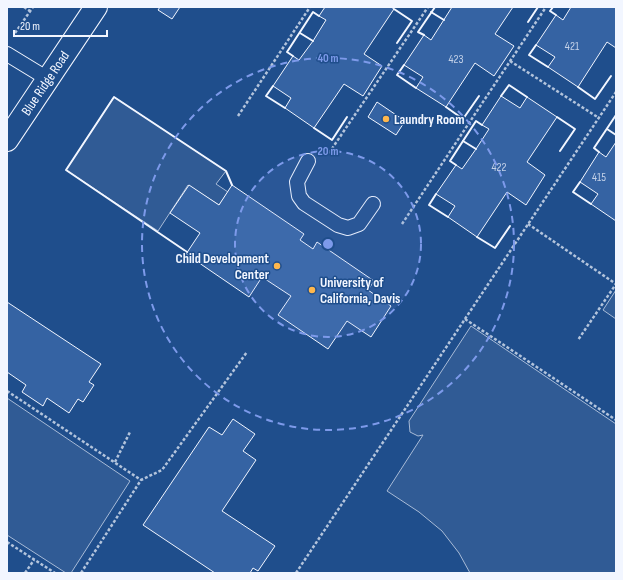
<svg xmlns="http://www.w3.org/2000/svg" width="623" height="580" viewBox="0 0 623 580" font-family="'Sofia Sans Condensed',sans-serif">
	<rect width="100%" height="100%" fill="#1f4e8c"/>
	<g fill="#305b95" stroke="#a8bbd7">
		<path d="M114,97L226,171L216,184L228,192L219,205L188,185L158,231L66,170Z"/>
		<path d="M616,290V319L603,310Z"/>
		<path d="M471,326L616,424V573H470L459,553L442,531L419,512L387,491L423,435L418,436L410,432L409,421Z"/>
		<path d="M7,398L130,481L71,573H66L7,535Z"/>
	</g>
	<g fill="#3563a3" stroke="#f2f6ff">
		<path d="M160,7H180L172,19L158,10Z"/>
		<path d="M325,7H391L394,9L364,54L382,66L363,96L344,84L314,128L285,108L291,98L273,86L293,56L299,60L313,41L326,20L319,16Z"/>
		<path d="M452,7H513L495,34L514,46L494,76L475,63L446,107L416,88L423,77L404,65L424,35L431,40Z"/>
		<path d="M571,7H616V48L607,42L578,87L548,67L555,57L536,45L556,15L563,20Z"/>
		<path d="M501,96L520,108L527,97L557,117L527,162L545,175L526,205L507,192L477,237L448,217L455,206L436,194L456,165L462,169L476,149L489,129L482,125Z"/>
		<path d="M377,102L405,121L396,135L368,117Z"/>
		<path d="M616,142V221L591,204L598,194L580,182L599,152L606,157Z"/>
		<path d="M189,185L219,205L232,185L304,234L300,240L313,249L317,242L374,281L368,290L391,306L371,337L347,321L328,349L278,315L291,296L262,277L249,297L186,254L200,233L170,213Z"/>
		<path d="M7,302L101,364L89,382L94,385L83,402L78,399L69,413L47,398L43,406L22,392L26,385L7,372Z"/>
		<path d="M233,419L255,434L243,451L256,460L222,511L275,546L258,571L253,568L250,573H215L143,525L209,427L222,435Z"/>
	</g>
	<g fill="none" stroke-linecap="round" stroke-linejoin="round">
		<defs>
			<g id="lane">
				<path d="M7,54L48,79"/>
				<path d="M308,161L297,182L299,196L304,203L338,225L348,228L359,224L373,204"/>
			</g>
			<path id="street" d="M7,140L96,7"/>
		</defs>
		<use href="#lane" stroke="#f2f6ff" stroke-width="16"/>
		<use href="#street" stroke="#f2f6ff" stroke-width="24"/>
		<g stroke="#b3c4dc" stroke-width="2.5" stroke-dasharray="3 2" stroke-linecap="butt">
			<path d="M24,7L30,11"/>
			<path d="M15,33L33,7"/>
			<path d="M510,61L599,118"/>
			<path d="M238,116L310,7"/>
			<path d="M329,153L428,7"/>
			<path d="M402,224L546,7"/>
			<path d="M528,224L616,284L578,340"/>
			<path d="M465,319L616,420"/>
			<path d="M7,391L141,480"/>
			<path d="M115,462L130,432"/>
			<path d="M7,542L55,573"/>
			<path d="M25,573L34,560"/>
			<path d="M81,573L141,480L162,470L247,352"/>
			<path d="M296,573L616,92"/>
		</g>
		<use href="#lane" stroke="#1f4e8c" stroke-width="14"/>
		<use href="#street" stroke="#1f4e8c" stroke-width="22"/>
		<g stroke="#f2f6ff" stroke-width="2">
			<path d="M553,7L550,11L556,15"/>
			<path d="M394,9L412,21L397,43"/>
			<path d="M431,12L444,20"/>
			<path d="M528,22L538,7"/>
			<path d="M300,33L313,41"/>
			<path d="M424,35L418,32L435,7"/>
			<path d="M536,45L529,55L548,67"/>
			<path d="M293,56L287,52L313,12L319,16"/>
			<path d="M404,65L397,75L416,88"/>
			<path d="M273,86L266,96L285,108"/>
			<path d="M578,87L595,99L611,76"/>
			<path d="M501,96L509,85L527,97"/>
			<path d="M446,107L463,119L479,96"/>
			<path d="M557,117L575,129L560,151"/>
			<path d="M314,128L332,140L347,117"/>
			<path d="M607,129L616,135"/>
			<path d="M463,141L476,149"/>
			<path d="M599,152L594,148L616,115"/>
			<path d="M456,165L450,161L476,121L482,125"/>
			<path d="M580,182L573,192L591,204"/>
			<path d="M436,194L429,205L448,217"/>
			<path d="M477,237L495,248L510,226"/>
			<path d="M187,252L66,170L114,97L226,171L232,185"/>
		</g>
	</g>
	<circle cx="328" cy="244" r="93" fill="#7d9aea" fill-opacity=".12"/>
	<g fill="none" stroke="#7d9aea" stroke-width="2" stroke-dasharray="7 5">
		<circle cx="328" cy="244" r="93"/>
		<circle cx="328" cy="244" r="186"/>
	</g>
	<g fill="#ffb74d" stroke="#1f4e8c" stroke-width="1.5">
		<circle cx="386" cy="119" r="4"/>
		<circle cx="277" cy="266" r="4"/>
		<circle cx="312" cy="290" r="4"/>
	</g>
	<g text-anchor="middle" stroke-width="3" stroke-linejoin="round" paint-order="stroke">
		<g font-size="12" fill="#c3d1e8">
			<text x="572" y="50">421</text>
			<text x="456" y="63">423</text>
			<text x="499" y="171">422</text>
			<text x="599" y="181">415</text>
		</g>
		<g font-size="14" fill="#f2f6ff" stroke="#1f4e8c">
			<text transform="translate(45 83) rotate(-56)" y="5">Blue Ridge Road</text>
		</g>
		<g font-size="14" font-weight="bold" fill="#f2f6ff" stroke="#1f4e8c" text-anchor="start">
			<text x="394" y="124">Laundry Room</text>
			<text x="269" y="263" text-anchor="end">Child Development<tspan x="269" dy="16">Center</tspan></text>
			<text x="320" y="287">University of<tspan x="320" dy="16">California, Davis</tspan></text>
		</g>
	</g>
	<circle cx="328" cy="244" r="6" fill="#7d9aea" stroke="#1f4e8c" stroke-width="2"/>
	<g font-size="12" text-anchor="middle" font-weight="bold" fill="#7d9aea" stroke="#1f4e8c" stroke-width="3" stroke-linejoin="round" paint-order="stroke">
		<text x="328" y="62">40 m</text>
		<text x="328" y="155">20 m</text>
	</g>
	<rect width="623" height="580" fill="none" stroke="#f2f6ff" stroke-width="16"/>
	<path d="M14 30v6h93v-6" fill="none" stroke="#f2f6ff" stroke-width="2"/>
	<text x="20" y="30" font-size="12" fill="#f2f6ff" stroke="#1f4e8c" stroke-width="3" paint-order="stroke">20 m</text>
</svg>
